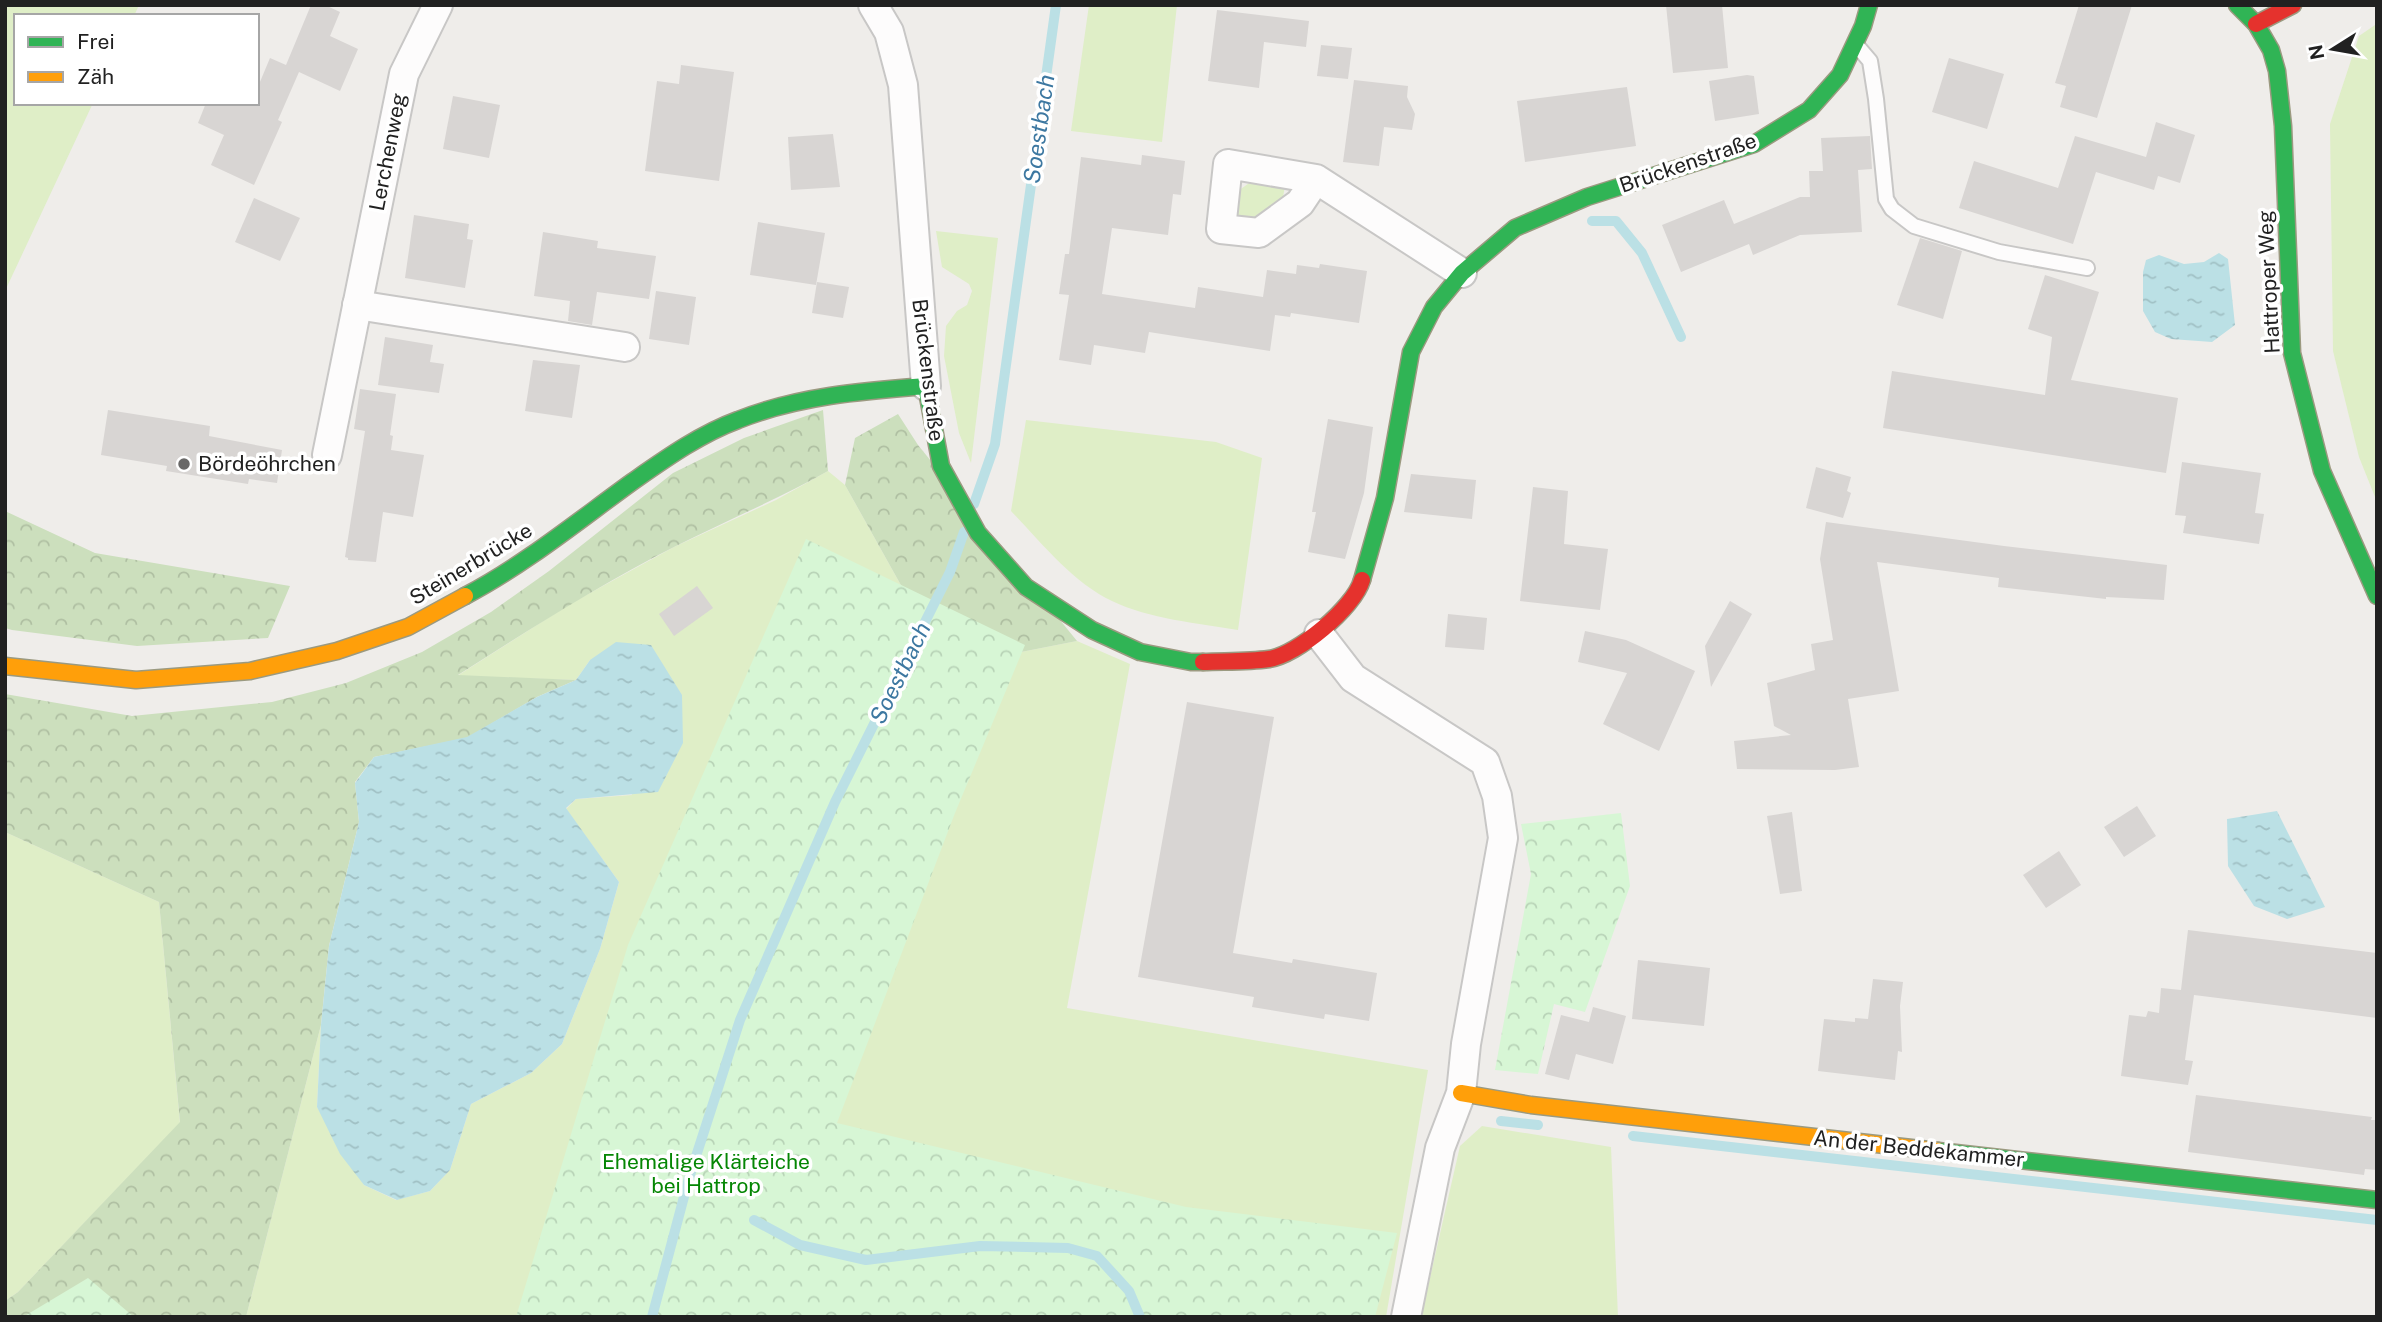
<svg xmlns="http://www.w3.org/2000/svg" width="2382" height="1322" viewBox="0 0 2382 1322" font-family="'Public Sans',sans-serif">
	<defs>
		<pattern id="forest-crowns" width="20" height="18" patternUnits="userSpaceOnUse" patternTransform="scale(1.75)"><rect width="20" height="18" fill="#ccdfbd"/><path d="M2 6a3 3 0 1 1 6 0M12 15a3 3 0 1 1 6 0" fill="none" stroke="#afbfa2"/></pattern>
		<pattern id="park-crowns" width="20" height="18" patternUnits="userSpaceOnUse" patternTransform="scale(1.75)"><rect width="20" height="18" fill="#d7f6d5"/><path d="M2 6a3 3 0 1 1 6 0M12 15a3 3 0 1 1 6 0" fill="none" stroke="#b8d3b7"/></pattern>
		<pattern id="water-ripples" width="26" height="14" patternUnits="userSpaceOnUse" patternTransform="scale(1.75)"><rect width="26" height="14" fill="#bbe0e5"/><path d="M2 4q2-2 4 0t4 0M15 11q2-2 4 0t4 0" fill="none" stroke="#a0c0c4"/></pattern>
	</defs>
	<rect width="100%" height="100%" fill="#efedea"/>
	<g fill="#dfeec7">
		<path d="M5,5H139L134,16H16V103H93L5,291Z"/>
		<path d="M1089,5H1177L1162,142L1071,131Z"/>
		<path d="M2375,25H2377V502L2359,457L2333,351L2330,124L2359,36Z"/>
		<path d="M1252,181L1285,185L1283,198L1255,219L1236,216L1238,191Z"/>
		<path d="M936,231L998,238L971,463L959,433L944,356L946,326L957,311L967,305L972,291L969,284L942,267Z"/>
		<path d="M1026,420L1216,442L1262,458L1238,630C1196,623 1150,619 1112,601C1072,582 1041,542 1011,511Z"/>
		<path d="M828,471L845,485L907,596L586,1317H246L321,1025L317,1107L364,1185L396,1200L430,1191L450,1170L471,1104L531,1073L562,1044L600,949L619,882L566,809L576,799L632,795L590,660L576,680L457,676L570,604L674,547L776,500Z"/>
		<path d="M1077,641L1130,664L1067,1008L1428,1070L1386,1317H708L1011,654Z"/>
		<path d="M5,832L159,902L180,1123L18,1292L5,1301Z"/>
		<path d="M1482,1126L1611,1147L1618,1317H1421L1460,1146Z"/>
	</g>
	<g fill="url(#forest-crowns)">
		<path d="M823,410L828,471C778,499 726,521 674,547C599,585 529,630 458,675L576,680L537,697L467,738L374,757L355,782L359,822L329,946L321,1025L246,1317H5V1301L18,1292L180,1122L159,902L5,832V694L132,716L272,702L346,683L422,652L491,612L549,571L673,473L744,438Z"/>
		<path d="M898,414L918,445L1077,641L1011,654L586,1317L907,596L845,485L855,438Z"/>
		<path d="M5,511L95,553L290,586L268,638L137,646L12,630L5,628Z"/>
	</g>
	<g fill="url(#park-crowns)">
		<path d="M806,539L1025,645L955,813L837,1123L1186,1207L1397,1233L1375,1317H516L628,945Z"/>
		<path d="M1621,813L1630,886L1585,1012L1554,1004L1538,1074L1495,1070L1531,874L1521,824Z"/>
		<path d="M88,1278L134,1317H23Z"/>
	</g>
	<g fill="url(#water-ripples)">
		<path d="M2219,253L2228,259L2235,325L2212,342L2171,339L2155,332L2143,311V272L2146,260L2159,255L2184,264L2204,262Z"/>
		<path d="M616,642L651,645L682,695L683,743L658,792L576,799L566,808L619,882L600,949L562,1044L531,1073L471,1104L450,1170L430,1191L397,1200L364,1185L340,1154L317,1107L321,1025L329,946L359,822L355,783L374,757L467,737L537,697L576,680L590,660Z"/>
		<path d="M2277,811L2325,907L2287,919L2254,906L2228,866L2227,819Z"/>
	</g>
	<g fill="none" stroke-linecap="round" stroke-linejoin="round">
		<g stroke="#bbe0e5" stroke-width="10">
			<path d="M1592,221H1616L1642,253L1681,337"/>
			<path d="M974,504L995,444L1056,5"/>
			<path d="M1501,1121L1538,1125"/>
			<path d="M1633,1136L2377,1220"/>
			<path d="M754,1220L800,1245L866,1260L980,1246L1068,1248L1097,1256L1129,1291L1140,1317"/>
			<path d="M652,1317L689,1178L740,1020L835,802L950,572L964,532"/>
		</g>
	</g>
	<g fill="#d8d5d3">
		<path d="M311,5H325L340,12L330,36L358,49L340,91L299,72L278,120L282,122L254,185L211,165L224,135L198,123L206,103H257V89L270,58L286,65Z"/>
		<path d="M1666,5H1722L1728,68L1673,73Z"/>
		<path d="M2079,5H2132L2097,118L2060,107L2066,86L2055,83Z"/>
		<path d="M1217,10L1309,21L1306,47L1264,42L1259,88L1208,81Z"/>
		<path d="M1321,45L1352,48L1348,79L1317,76Z"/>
		<path d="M1949,58L2004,74L1987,129L1932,112Z"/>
		<path d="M681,65L734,72L719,181L645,171L657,81L679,84Z"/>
		<path d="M1747,75L1754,76L1759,114L1715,121L1709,81Z"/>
		<path d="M1354,80L1408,86L1407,97L1415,114L1412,130L1384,127L1379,166L1343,162Z"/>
		<path d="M1627,87L1636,146L1525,162L1517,101Z"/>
		<path d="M453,96L500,105L489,158L443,149Z"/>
		<path d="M2156,122L2195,135L2180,183L2158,176L2154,190L2096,172L2073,244L1959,208L1974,161L2058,188L2075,136L2146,157Z"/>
		<path d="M833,134L840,187L791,190L788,137Z"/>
		<path d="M1870,136L1872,169L1858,170L1862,232L1800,235L1753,255L1749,244L1681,272L1662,225L1724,200L1734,224L1800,197H1810L1809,171H1823L1821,138Z"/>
		<path d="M1142,155L1185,161L1181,195L1173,194L1168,235L1112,228L1102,294L1195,308L1198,287L1263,297L1267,270L1296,274L1297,265L1319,268L1320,264L1367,271L1359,323L1291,313L1290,317L1275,315L1270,351L1149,332L1145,353L1094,345L1091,365L1059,360L1069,295L1059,294L1065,254H1069L1081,157L1141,165Z"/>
		<path d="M254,198L300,218L280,261L235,242Z"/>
		<path d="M414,215L469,224L467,239L473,240L465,288L405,278Z"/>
		<path d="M758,222L825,233L816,285L750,275Z"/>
		<path d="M543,232L598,241L597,248L656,256L649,299L597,292L592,325L568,321L570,301L534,296Z"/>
		<path d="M1920,238L1962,251L1943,319L1897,305Z"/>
		<path d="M2045,275L2099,292L2071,380L2178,398L2166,473L1883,428L1892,371L2045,395L2052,337L2028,329Z"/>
		<path d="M817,282L849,287L843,318L812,313Z"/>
		<path d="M656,291L696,297L689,345L649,339Z"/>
		<path d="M385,337L433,345L430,362L444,364L439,393L378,385Z"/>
		<path d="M533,360L580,365L572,418L525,411Z"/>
		<path d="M360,389L396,394L390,435L393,436L391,450L424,455L413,517L383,512L376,562L348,560V558L345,557L365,431L354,429Z"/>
		<path d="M108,410L210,426L209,436L282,450L277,483L249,479L248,484L166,471L167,466L101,455Z"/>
		<path d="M1328,419L1373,427L1364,493L1345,559L1308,552L1316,512H1312Z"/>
		<path d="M2182,462L2261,473L2255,513L2264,514L2259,544L2183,533L2186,516L2175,515Z"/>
		<path d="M1816,467L1851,477L1847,491L1851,493L1843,518L1806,508Z"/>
		<path d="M1411,474L1476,480L1472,519L1404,512Z"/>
		<path d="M1533,487L1568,491L1564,544L1608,549L1600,610L1520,601Z"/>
		<path d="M1826,522L2004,546L2167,565L2164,600L2106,597V599L1998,587L1999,578L1877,562L1899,691L1848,699L1859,767L1835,770L1737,769L1734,741L1791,735L1774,726L1767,683L1815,670L1811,644L1833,640L1820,559Z"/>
		<path d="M697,586L713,608L674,636L659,614Z"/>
		<path d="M1730,601L1752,614L1711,687L1705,646Z"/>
		<path d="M1448,614L1487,618L1484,650L1445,647Z"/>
		<path d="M1585,631L1626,640L1695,671L1659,751L1603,724L1627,673L1578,662Z"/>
		<path d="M1187,702L1274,717L1233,953L1292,963L1293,959L1377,973L1369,1021L1325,1014L1324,1019L1252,1007L1254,997L1138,977Z"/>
		<path d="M2137,806L2156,836L2124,857L2104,827Z"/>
		<path d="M1792,812L1802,891L1780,894L1767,816Z"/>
		<path d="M2059,851L2081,885L2046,908L2023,875Z"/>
		<path d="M2188,930L2377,953V1018L2194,995L2185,1060L2193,1061L2188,1085L2121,1076L2129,1015L2146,1017L2148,1011L2159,1013L2161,988L2181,990Z"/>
		<path d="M1638,960L1710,968L1704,1026L1632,1019Z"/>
		<path d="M1873,979L1903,982L1900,1006L1902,1052L1898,1051L1895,1080L1818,1071L1824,1019L1855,1022V1018L1868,1019Z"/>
		<path d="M1593,1007L1626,1016L1613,1064L1576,1054L1569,1080L1545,1074L1561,1015L1589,1022Z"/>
		<path d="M2196,1095L2372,1117L2371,1120H2377V1170L2365,1169L2364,1175L2188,1152Z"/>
	</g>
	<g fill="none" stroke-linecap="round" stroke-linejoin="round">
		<defs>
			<path id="lane" d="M1858,47L1870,61L1876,99L1886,199L1892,209L1914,226L1999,252L2087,268"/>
			<g id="street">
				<path d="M873,5L889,32L903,85L926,386"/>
				<path d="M1316,179L1300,203L1259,233L1221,229L1228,164L1316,179L1462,273"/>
				<path d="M357,305L625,347"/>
				<path d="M327,455L404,74L438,5"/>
				<path d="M1319,634L1353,678L1485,762L1497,796L1503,838L1466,1044L1461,1093L1440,1148L1406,1317"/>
			</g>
			<g id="fast">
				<path d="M2237,5L2256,24L2271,50L2277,71L2283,126L2292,353L2322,471L2377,596"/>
				<path d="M1362,580L1385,498L1411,352L1434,307L1462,273L1515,228L1587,197L1754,144L1809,110L1840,75L1863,26L1869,5"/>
				<path d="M465,596C524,565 578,521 632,482C665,459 700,434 738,420C798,396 862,391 926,386L941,466L978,533L1026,587L1092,630L1140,652L1191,662H1203"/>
				<path d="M1938,1151L2377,1200"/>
			</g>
			<g id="slow">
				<path d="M5,666L136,680L250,671L337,651L408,627L465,596"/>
				<path d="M1461,1093L1531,1105L1938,1151"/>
			</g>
			<g id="jam">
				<path d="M2256,24L2293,5"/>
				<path d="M1203,662C1224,661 1247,662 1269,659C1297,655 1354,608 1362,580"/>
			</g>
		</defs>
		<use href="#lane" stroke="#c8c7c6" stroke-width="18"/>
		<use href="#street" stroke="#c8c7c6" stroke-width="32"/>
		<use href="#fast" stroke="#9b9a80" stroke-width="19"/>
		<use href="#slow" stroke="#9b9a80" stroke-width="19"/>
		<use href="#jam" stroke="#9b9a80" stroke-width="19"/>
		<use href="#lane" stroke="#fdfcfc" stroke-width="14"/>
		<use href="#street" stroke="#fdfcfc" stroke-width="28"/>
		<use href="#fast" stroke="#30b455" stroke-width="16"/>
		<use href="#slow" stroke="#ff9f0a" stroke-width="16"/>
		<use href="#jam" stroke="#e5322d" stroke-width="16"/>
	</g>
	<circle fill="#696867" stroke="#fff" stroke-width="2.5" cx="184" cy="464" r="7"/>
	<g text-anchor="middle" stroke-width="7" stroke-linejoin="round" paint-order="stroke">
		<g font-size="21" fill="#212121" stroke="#fff">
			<text transform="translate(388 152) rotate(-79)" y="7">Lerchenweg</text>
			<text transform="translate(1688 163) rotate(-19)" y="7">Brückenstraße</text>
			<text transform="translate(2269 282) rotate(-93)" y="7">Hattroper Weg</text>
			<text transform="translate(928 370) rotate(83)" y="7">Brückenstraße</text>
			<text transform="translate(471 564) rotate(-31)" y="7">Steinerbrücke</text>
			<text transform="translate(1919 1149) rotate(6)" y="7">An der Beddekammer</text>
		</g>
		<g font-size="21" fill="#212121" stroke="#fff" text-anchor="start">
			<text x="198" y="471">Bördeöhrchen</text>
		</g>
		<g font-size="21" fill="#058604" stroke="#fff">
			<text x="706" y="1169">Ehemalige Klärteiche<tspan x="706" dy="24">bei Hattrop</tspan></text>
		</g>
		<g font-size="23" font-style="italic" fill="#3d78a1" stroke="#fff">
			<text transform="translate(1039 129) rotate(-82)" y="8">Soestbach</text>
			<text transform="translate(900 673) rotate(-64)" y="8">Soestbach</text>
		</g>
	</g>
	<rect width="2382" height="1322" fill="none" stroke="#212121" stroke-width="14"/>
	<rect x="14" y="14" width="245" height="91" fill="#ffffff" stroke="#a6a6a6" stroke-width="2"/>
	<rect x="28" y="37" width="35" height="10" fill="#30b455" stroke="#a6a6a6" stroke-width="2"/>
	<text x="77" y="49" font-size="21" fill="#212121">Frei</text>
	<rect x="28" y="72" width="35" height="10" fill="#ff9f0a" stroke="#a6a6a6" stroke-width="2"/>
	<text x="77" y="84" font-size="21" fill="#212121">Zäh</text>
	<g transform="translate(2333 49) rotate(259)" stroke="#ffffff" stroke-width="5" paint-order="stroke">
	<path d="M0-5L12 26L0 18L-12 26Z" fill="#212121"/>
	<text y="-10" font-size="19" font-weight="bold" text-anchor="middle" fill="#212121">N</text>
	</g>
</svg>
